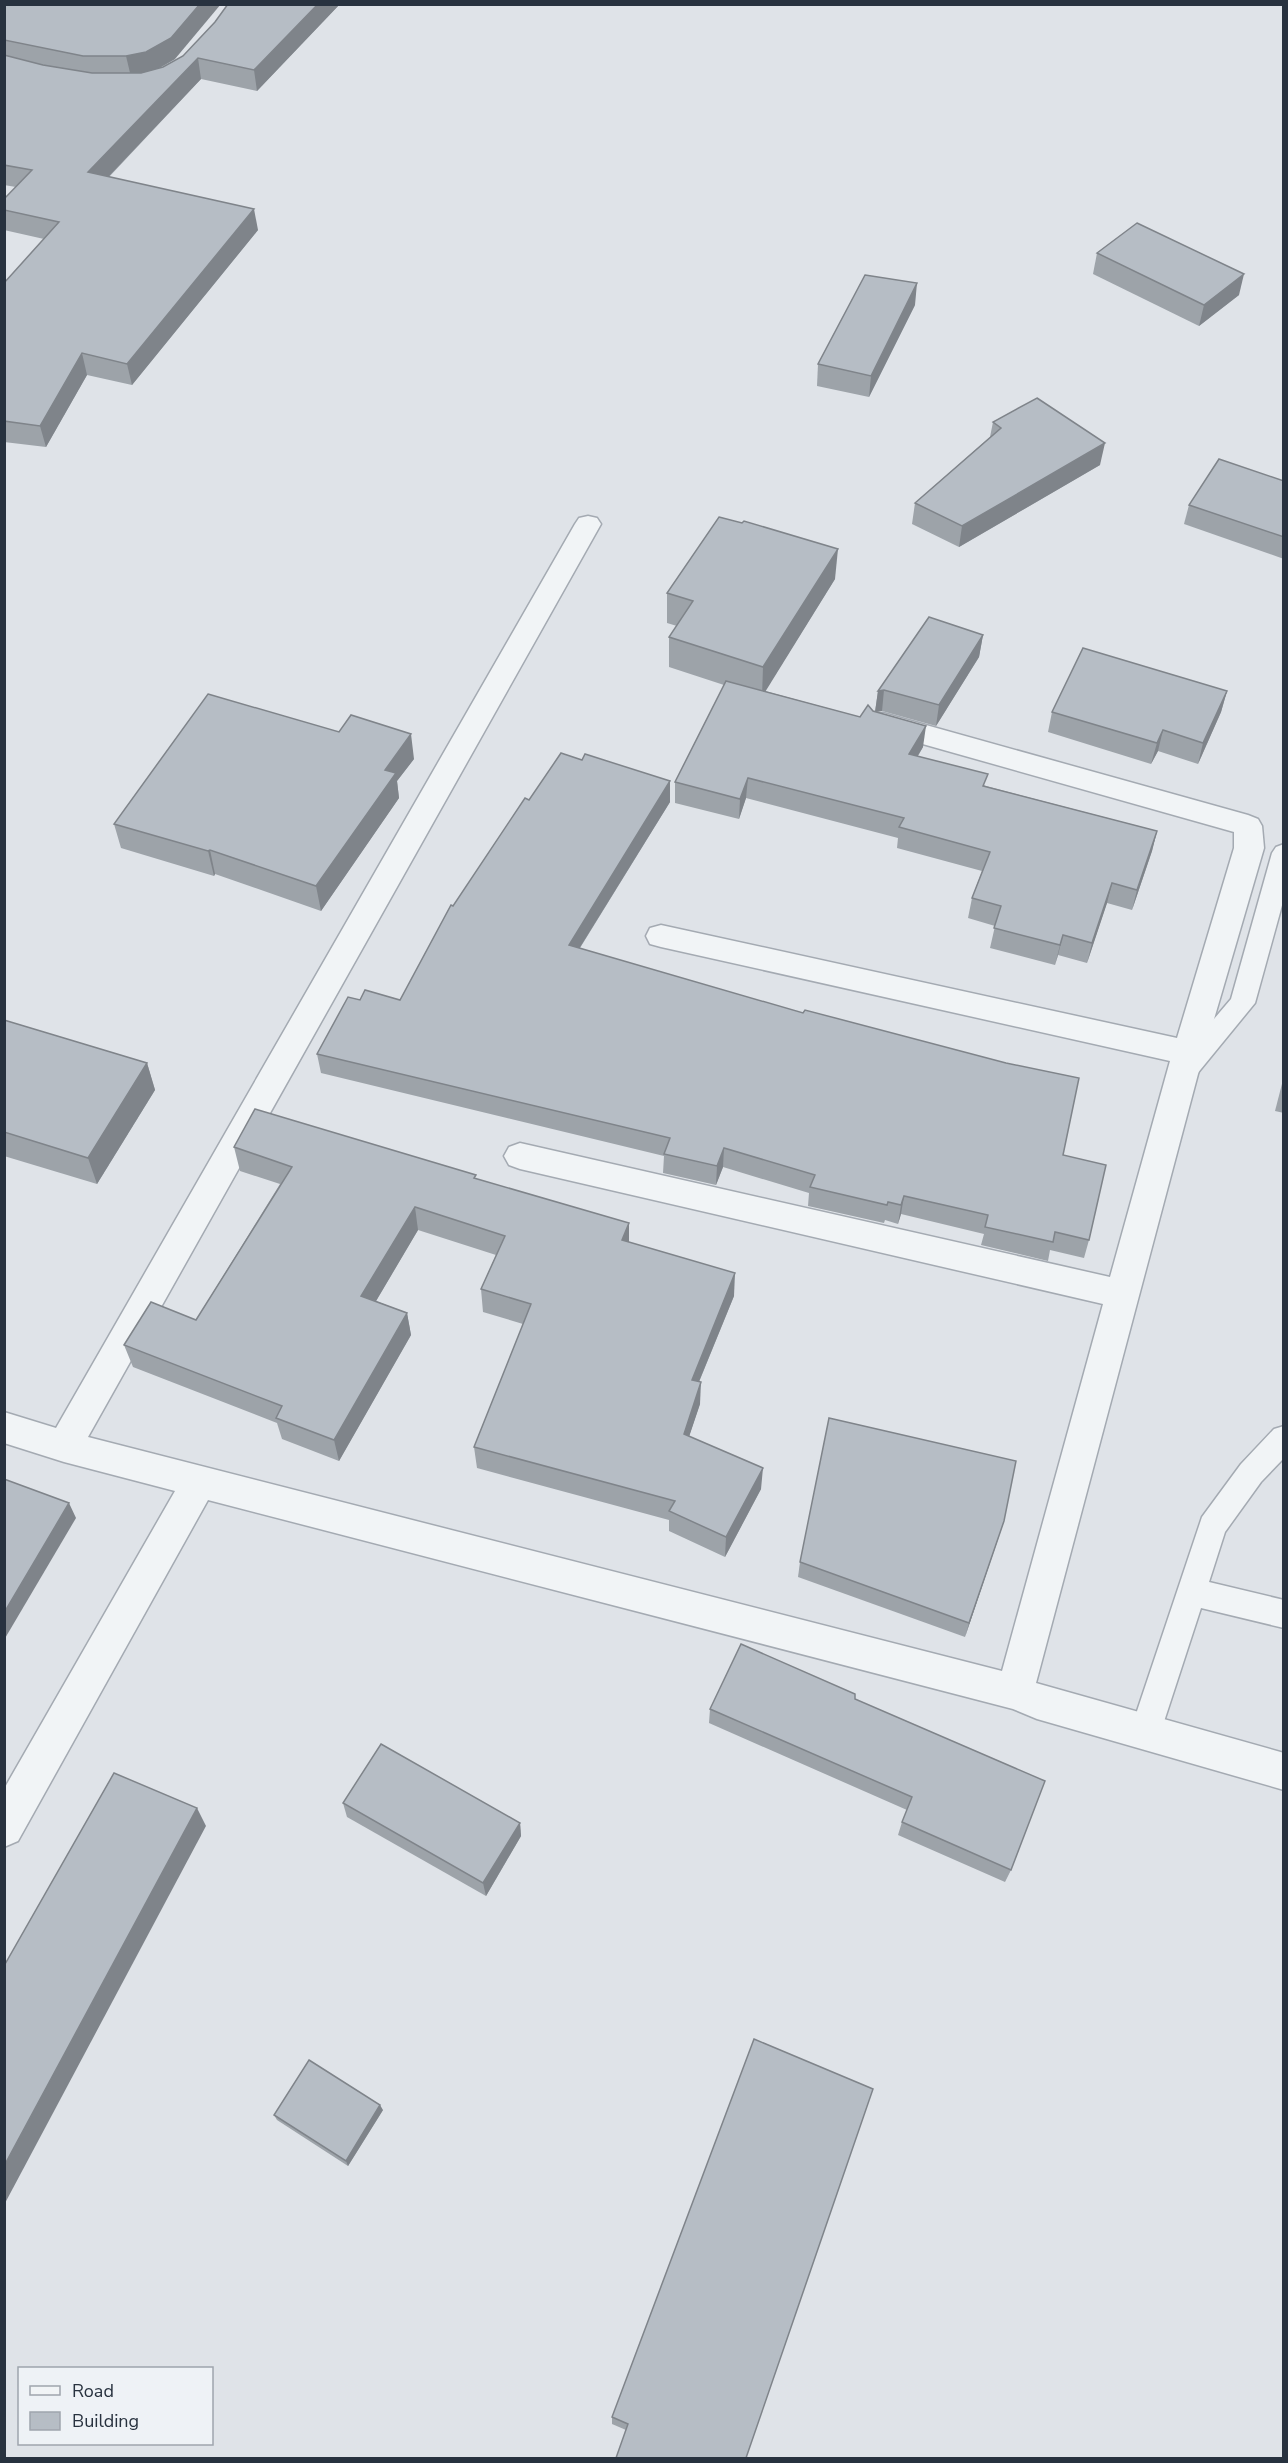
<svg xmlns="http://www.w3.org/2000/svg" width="1288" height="2463" viewBox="0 0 1288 2463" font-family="'Nunito Sans',sans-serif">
	<rect width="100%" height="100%" fill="#dfe3e8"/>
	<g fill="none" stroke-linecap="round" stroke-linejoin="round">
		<defs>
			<g id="service">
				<path d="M1284,844V898L1255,1003L1192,1080L1183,1083L1174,1080L1170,1073L1174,1066L1231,999L1272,853L1276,847Z"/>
				<path d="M1284,1426V1458L1261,1482L1225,1532L1209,1582L1284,1600V1628L1201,1608L1157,1743L1146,1747L1135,1743L1130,1732L1202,1517L1241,1464L1274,1429Z"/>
			</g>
			<path id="minor" d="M588,516L597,518L601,524L88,1437L1002,1671L1103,1304L520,1169L509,1165L504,1156L509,1147L520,1143L1110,1277L1170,1061L661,947L650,944L646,936L650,928L661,925L1177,1038L1234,848V832L873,730L869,723L873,716L883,713L1248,815L1258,819L1262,826L1264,848L1198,1074L1036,1683L1284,1753V1790L1037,1719L1013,1709L208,1500L18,1841L4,1847V1789L175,1491L64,1462L4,1443V1412L56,1428L575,524L579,518Z"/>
		</defs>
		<use href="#service" stroke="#a4aab2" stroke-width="3"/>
		<use href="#minor" stroke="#a4aab2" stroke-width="3"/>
		<use href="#service" fill="#f1f4f6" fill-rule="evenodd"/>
		<use href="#minor" fill="#f1f4f6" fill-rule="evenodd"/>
	</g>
	<g fill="#9da3a9">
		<path d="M4,4L175,59L160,68L340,4L257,91L201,79L109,177L258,230L132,385L87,375L46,447L4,442V283L44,239L4,230V199L16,187L4,185Z"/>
		<path d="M1097,253L1239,295L1199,326L1093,274Z"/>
		<path d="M915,305L869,397L817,386L818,364Z"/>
		<path d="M993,422L1100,465L959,547L912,524L915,503L990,437Z"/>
		<path d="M1284,481V559L1184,524L1189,505Z"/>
		<path d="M835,579L765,691L860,717L873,711L875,712L878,691L983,635L979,657L936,726L882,711L876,712L923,747L918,756L986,786L1157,831L1152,851L1132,910L1107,903L1087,963L1058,955L1055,965L990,948L995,926L968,918L972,898L982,871L897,848L898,838L746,798L739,819L675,803V782L724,685L669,667V637L677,626L667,623V593Z"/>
		<path d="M1227,691L1221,712L1198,764L1158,751L1151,764L1048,732L1052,712Z"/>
		<path d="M414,759L397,781L399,798L321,911L215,874L214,876L121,848L114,824Z"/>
		<path d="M582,760L670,781V802L580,948L1063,1155L1089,1240L1084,1258L1050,1250L1048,1261L981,1245L984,1234L901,1214L898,1224L885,1220L884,1223L808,1206L809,1193L723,1167L716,1185L663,1173L664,1156L321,1073L317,1054L360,1000H400L529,800Z"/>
		<path d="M4,1020L147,1063L155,1090L97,1184L4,1156Z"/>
		<path d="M1284,1076V1113L1275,1111Z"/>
		<path d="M234,1147L476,1179L629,1242L734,1296L699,1382L700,1404L689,1436L761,1489L725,1557L669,1531V1520L477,1468L474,1447L523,1324L483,1312L481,1289L496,1255L418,1230L376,1301L407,1313L411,1335L339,1461L282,1439L277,1423L133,1367L124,1345L196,1320L280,1184L240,1171Z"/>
		<path d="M999,1536L965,1637L798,1577L800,1562Z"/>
		<path d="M855,1699L1011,1870L1005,1882L898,1835L902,1822L907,1810L709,1723L710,1709Z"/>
		<path d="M343,1803L520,1823L521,1836L486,1896L347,1817Z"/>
		<path d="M383,2110L348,2166L277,2120L274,2115Z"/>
		<path d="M612,2417L746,2458L626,2430L612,2424Z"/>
	</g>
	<g fill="#7f848a">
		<path d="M200,4H221L175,59L150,73L131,77L126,56Z"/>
		<path d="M318,4H340L257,91L254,70Z"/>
		<path d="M198,58L201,79L93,193L88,172Z"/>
		<path d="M254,209L258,230L132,385L127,364Z"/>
		<path d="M1244,274L1239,295L1199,326L1204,305Z"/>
		<path d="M917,283L915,305L869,397L871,376Z"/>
		<path d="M82,353L87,375L46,447L40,426Z"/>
		<path d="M1105,443L1100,465L959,547L962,526Z"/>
		<path d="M838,549L835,579L762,697L763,667Z"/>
		<path d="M983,635L979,657L936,726L939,705Z"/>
		<path d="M884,690L882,711L875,712L878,691Z"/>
		<path d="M1227,691L1221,712L1198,764L1203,743Z"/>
		<path d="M926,726L923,747L906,775L909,754Z"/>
		<path d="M1163,730L1158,751L1151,764L1157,743Z"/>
		<path d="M411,734L414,759L397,781L399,798L321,911L316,886L385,770Z"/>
		<path d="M748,778L746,798L739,819L740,799Z"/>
		<path d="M670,781V802L569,965V945Z"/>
		<path d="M1157,831L1152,851L1132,910L1137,890Z"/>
		<path d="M210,850L215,874L214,876L208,851Z"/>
		<path d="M1112,883L1107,903L1087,963L1092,943Z"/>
		<path d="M1063,935L1058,955L1055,965L1060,945Z"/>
		<path d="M147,1063L155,1090L97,1184L88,1158Z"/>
		<path d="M724,1148L723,1167L716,1185L717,1166Z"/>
		<path d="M904,1196L901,1214L898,1224L901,1205Z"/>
		<path d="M415,1207L418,1230L366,1318L361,1296Z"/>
		<path d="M629,1223V1246L622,1240Z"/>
		<path d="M735,1273L734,1296L691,1401L692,1380Z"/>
		<path d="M407,1313L411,1335L339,1461L334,1440Z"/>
		<path d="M701,1382L700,1404L683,1455L684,1434Z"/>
		<path d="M763,1468L761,1489L725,1557L726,1537Z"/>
		<path d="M69,1503L76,1518L4,1640V1613Z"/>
		<path d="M1004,1521L999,1536L965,1637L969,1623Z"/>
		<path d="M197,1808L206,1826L4,2205V2166Z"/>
		<path d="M520,1823L521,1836L486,1896L483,1883Z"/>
		<path d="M380,2105L383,2110L348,2166L346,2161Z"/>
	</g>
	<g fill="#b6bdc5" stroke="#7f848a" stroke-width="1.5">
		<path d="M4,4H200L171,38L146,52L126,56H83L4,40Z"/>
		<path d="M228,4H318L254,70L198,58L88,172L254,209L127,364L82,353L40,426L4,421V283L59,222L4,210V199L32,170L4,165V55L43,65L92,73H141L163,67L183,56L215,22Z"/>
		<path d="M1137,223L1244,274L1204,305L1097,253Z"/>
		<path d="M865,275L917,283L871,376L818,364Z"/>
		<path d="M1037,398L1105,443L962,526L915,503L1001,428L993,422Z"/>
		<path d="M1219,459L1284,481V537L1189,505Z"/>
		<path d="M719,517L742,523L744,521L838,549L763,667L669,637L693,601L667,593Z"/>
		<path d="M929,617L983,635L939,705L884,690L878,691Z"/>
		<path d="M1083,648L1227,691L1203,743L1163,730L1157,743L1052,712Z"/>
		<path d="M726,681L860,717L868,705L873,711L926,726L909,754L988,774L983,786L1157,831L1137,890L1112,883L1092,943L1063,935L1060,945L994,928L1001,906L972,898L990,852L899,827L904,818L748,778L740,799L675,782Z"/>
		<path d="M208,694L339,732L351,715L411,734L385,770L396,773L316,886L210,850L208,851L114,824Z"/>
		<path d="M561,753L582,760L585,754L670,781L569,945L803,1013L805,1010L1006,1063L1079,1078L1063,1155L1106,1165L1089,1240L1055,1232L1053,1242L985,1227L988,1215L904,1196L901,1205L888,1202L887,1205L810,1187L815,1175L724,1148L717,1166L664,1154L670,1138L317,1054L348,997L360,1000L365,990L400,1000L451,905L453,906L525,798L529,800Z"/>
		<path d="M4,1020L147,1063L88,1158L4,1132Z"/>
		<path d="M255,1109L476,1175L474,1178L629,1223L622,1240L735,1273L692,1380L701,1382L684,1434L763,1468L726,1537L669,1511L675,1501L474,1447L531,1304L481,1289L505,1236L415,1207L361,1296L407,1313L334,1440L276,1418L282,1406L124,1345L151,1302L196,1320L292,1167L234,1147Z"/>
		<path d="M829,1418L1016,1461L1004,1521L969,1623L800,1562Z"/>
		<path d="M4,1479L69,1503L4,1613Z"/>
		<path d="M741,1644L855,1694V1699L1045,1781L1011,1870L902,1822L912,1797L710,1709Z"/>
		<path d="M381,1744L520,1823L483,1883L343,1803Z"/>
		<path d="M114,1773L197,1808L4,2166V1966Z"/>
		<path d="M754,2039L873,2089L746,2458H616L628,2424L612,2417Z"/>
		<path d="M309,2060L380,2105L346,2161L274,2115Z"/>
	</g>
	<rect width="1288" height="2463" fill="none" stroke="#28323f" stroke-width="12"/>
	<rect x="18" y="2367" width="195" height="78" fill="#eef2f6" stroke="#9fa5ad" stroke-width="1.5"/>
	<rect x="30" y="2386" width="30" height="9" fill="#f1f4f6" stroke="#9fa5ad" stroke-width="1.5"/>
	<text x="72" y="2397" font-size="18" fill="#28323f">Road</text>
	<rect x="30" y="2412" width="30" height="18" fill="#b6bdc5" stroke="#9fa5ad" stroke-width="1.5"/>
	<text x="72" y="2427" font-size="18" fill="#28323f">Building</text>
</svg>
